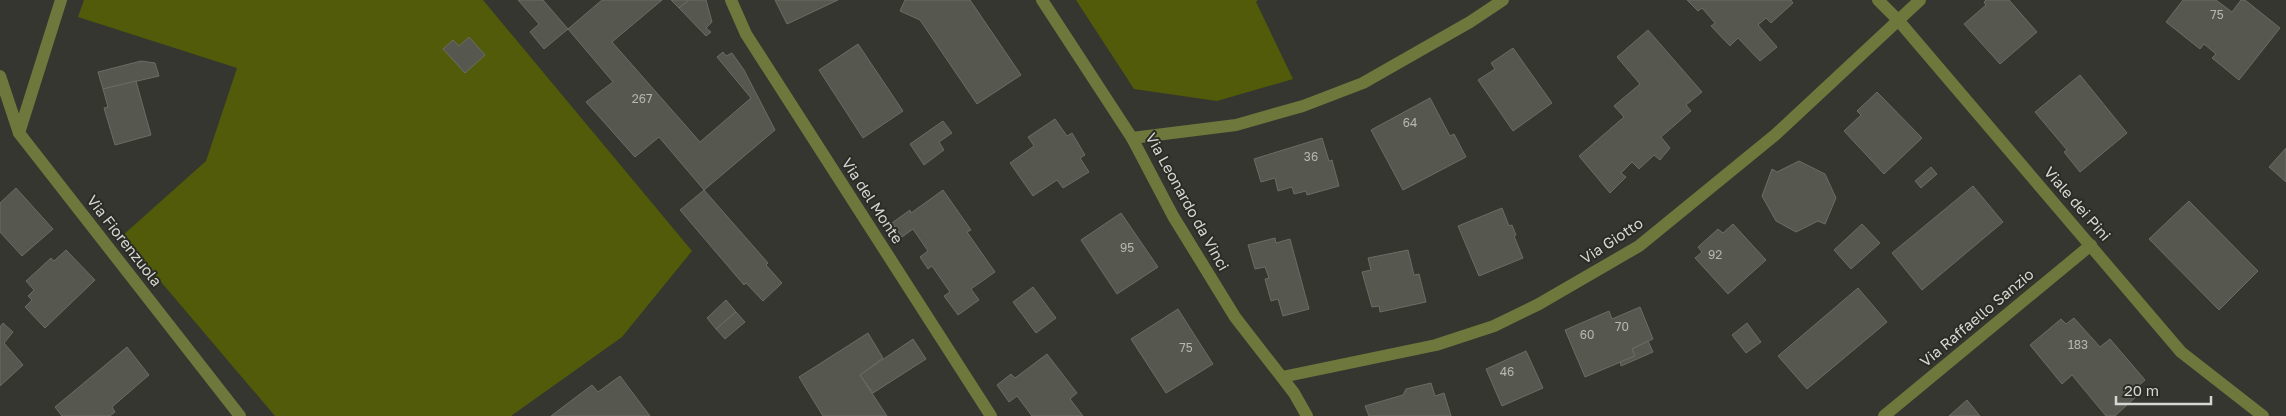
<svg xmlns="http://www.w3.org/2000/svg" width="2286" height="416" viewBox="0 0 2286 416" font-family="'Golos Text',sans-serif">
	<rect width="100%" height="100%" fill="#35362f"/>
	<g fill="#525b09">
		<path d="M84,0H483L692,251L622,337L511,416H275L122,236L206,161L237,68L78,17Z"/>
		<path d="M1076,0H1258L1256,2L1293,79L1217,101L1134,89Z"/>
	</g>
	<g fill="#565850" stroke="#6b6d65">
		<path d="M518,0H543L568,29L544,49L530,32L539,24Z"/>
		<path d="M602,0H662L612,42L700,142L751,98L717,57L723,52L726,56L732,53L744,70L775,130L704,190L659,137L635,157L586,102L613,82L568,29Z"/>
		<path d="M671,0H689L679,8Z"/>
		<path d="M689,0H706L712,22L706,28L711,32L706,36L679,8Z"/>
		<path d="M775,0H838L787,24Z"/>
		<path d="M905,0H970L1021,75L977,104L920,20L900,11Z"/>
		<path d="M1687,0H1791L1793,3L1771,23L1766,18L1758,25L1777,47L1760,61L1738,38L1730,46L1711,26L1715,23L1702,8L1698,11Z"/>
		<path d="M1986,0H2009L2037,32L2000,64L1964,24L1986,5L1984,2Z"/>
		<path d="M2183,0H2216L2232,12L2241,0H2245L2280,28L2239,80L2212,58L2216,54L2204,44L2200,49L2166,22Z"/>
		<path d="M1648,30L1702,92L1686,105L1691,111L1661,137L1670,148L1660,160L1654,155L1639,169L1632,162L1621,173L1626,177L1610,193L1579,156L1624,117L1614,106L1640,84L1617,57Z"/>
		<path d="M469,37L485,55L465,73L443,49L453,40L459,46Z"/>
		<path d="M858,44L903,111L863,138L819,70Z"/>
		<path d="M1513,48L1552,103L1513,131L1478,80L1495,69L1491,63Z"/>
		<path d="M141,61L155,63L159,76L103,89L98,72Z"/>
		<path d="M2080,75L2127,133L2080,172L2064,152L2067,150L2035,112Z"/>
		<path d="M136,81L151,135L115,145L104,108L108,107L103,89Z"/>
		<path d="M1877,92L1922,138L1884,174L1844,131L1861,115L1857,111Z"/>
		<path d="M1430,98L1450,136L1454,134L1466,157L1403,190L1371,130Z"/>
		<path d="M1055,119L1067,136L1072,133L1085,155L1080,158L1089,172L1063,188L1057,180L1033,196L1010,163L1034,146L1028,137Z"/>
		<path d="M943,121L952,133L939,142L944,150L924,165L910,144Z"/>
		<path d="M1322,138L1329,161L1332,160L1339,186L1307,195L1306,191L1294,194L1292,187L1278,191L1275,178L1261,182L1254,159Z"/>
		<path d="M2286,148V182L2269,167Z"/>
		<path d="M1799,161L1825,174L1836,198L1825,224L1818,221L1796,232L1776,221L1762,196L1772,169L1777,172Z"/>
		<path d="M1931,167L1937,174L1921,188L1915,181Z"/>
		<path d="M1973,186L2003,222L1922,290L1892,253Z"/>
		<path d="M16,188L53,229L22,256L0,232V203Z"/>
		<path d="M704,190L768,263L766,265L782,283L763,301L746,283L744,285L680,210Z"/>
		<path d="M943,190L971,230L967,232L995,272L971,289L979,300L958,315L944,296L950,292L932,266L928,269L920,257L928,251L913,229L902,237L892,223L910,210L911,213Z"/>
		<path d="M2189,201L2258,271L2219,310L2149,239Z"/>
		<path d="M1502,208L1509,226L1512,225L1516,235L1514,236L1523,258L1479,276L1458,226Z"/>
		<path d="M1121,213L1158,267L1117,294L1081,240Z"/>
		<path d="M1733,224L1766,260L1728,294L1695,258L1702,252L1698,247L1718,229L1723,233Z"/>
		<path d="M1862,224L1880,243L1851,269L1834,250Z"/>
		<path d="M1275,238L1276,243L1290,239L1309,309L1283,316L1278,299L1271,301L1265,279L1269,278L1265,267L1255,269L1248,245Z"/>
		<path d="M66,250L95,280L45,328L25,307L32,300L28,296L34,290L26,281L51,258L54,261Z"/>
		<path d="M1408,250L1414,275L1419,274L1426,302L1380,312L1379,306L1372,307L1362,272L1371,270L1368,258Z"/>
		<path d="M1033,287L1056,318L1036,333L1013,302Z"/>
		<path d="M1858,288L1887,322L1807,389L1778,356Z"/>
		<path d="M726,300L736,312L716,329L707,318Z"/>
		<path d="M1640,307L1653,339L1632,349L1635,356L1585,377L1565,330L1609,311L1612,319Z"/>
		<path d="M1178,309L1213,364L1166,393L1131,339Z"/>
		<path d="M736,312L745,322L725,339L716,329Z"/>
		<path d="M2074,318L2100,347L2110,339L2145,380L2134,390L2138,395L2115,416H2106L2072,375L2062,384L2030,345L2061,319L2066,324Z"/>
		<path d="M3,323L13,332L4,343L23,365L0,386V327Z"/>
		<path d="M1747,323L1761,342L1746,353L1732,335Z"/>
		<path d="M868,333L883,358L860,375L887,416H823L799,377Z"/>
		<path d="M913,339L926,359L873,393L860,375Z"/>
		<path d="M1648,341L1653,352L1621,366L1620,362L1635,356L1632,349Z"/>
		<path d="M127,347L149,375L112,407L115,412L110,416H62L55,407Z"/>
		<path d="M1526,351L1543,388L1502,406L1486,369Z"/>
		<path d="M1047,354L1077,393L1070,399L1083,416H1032L1017,396L1009,402L997,385L1011,374L1015,378Z"/>
		<path d="M620,376L650,416H551L592,385L598,392Z"/>
		<path d="M1431,383L1435,396L1444,393L1451,416H1369L1365,406L1403,395L1406,389Z"/>
		<path d="M1967,400L1980,416H1949Z"/>
	</g>
	<g fill="none" stroke-linecap="round" stroke-linejoin="round">
		<g stroke="#6f783c" stroke-width="12">
			<path d="M731,0L746,34L991,416"/>
			<path d="M1042,0L1132,138L1173,216L1235,317L1294,393L1307,416"/>
			<path d="M1878,0L1898,20L2181,352L2263,416"/>
			<path d="M0,76L19,133L240,416"/>
			<path d="M19,133L61,0"/>
			<path d="M1132,138L1236,125L1303,106L1363,83L1470,22L1503,0"/>
			<path d="M1282,377L1436,345L1494,326L1539,304L1639,246L1775,135L1920,0"/>
			<path d="M1884,416L2091,245"/>
		</g>
	</g>
	<g text-anchor="middle" stroke-width="4" stroke-linejoin="round" paint-order="stroke">
		<g font-size="12" fill="#b6b7b2">
			<text x="2217" y="19">75</text>
			<text x="642" y="103">267</text>
			<text x="1410" y="127">64</text>
			<text x="1311" y="161">36</text>
			<text x="1127" y="252">95</text>
			<text x="1715" y="259">92</text>
			<text x="1622" y="331">70</text>
			<text x="1587" y="339">60</text>
			<text x="2078" y="349">183</text>
			<text x="1186" y="352">75</text>
			<text x="1507" y="376">46</text>
		</g>
		<g font-size="15" fill="#d6d7d3" stroke="#2b2c25">
			<text transform="translate(872 201) rotate(57)" y="5">Via del Monte</text>
			<text transform="translate(1187 202) rotate(61)" y="5">Via Leonardo da Vinci</text>
			<text transform="translate(2077 204) rotate(49)" y="5">Viale dei Pini</text>
			<text transform="translate(124 241) rotate(52)" y="5">Via Fiorenzuola</text>
			<text transform="translate(1612 241) rotate(-33)" y="5">Via Giotto</text>
			<text transform="translate(1977 318) rotate(-40)" y="5">Via Raffaello Sanzio</text>
		</g>
	</g>
	<path d="M2116 396v8h95v-8" fill="none" stroke="#d6d7d3" stroke-width="2.5"/>
	<text x="2124" y="396" font-size="15" fill="#d6d7d3" stroke="#2b2c25" stroke-width="4" paint-order="stroke">20 m</text>
</svg>
